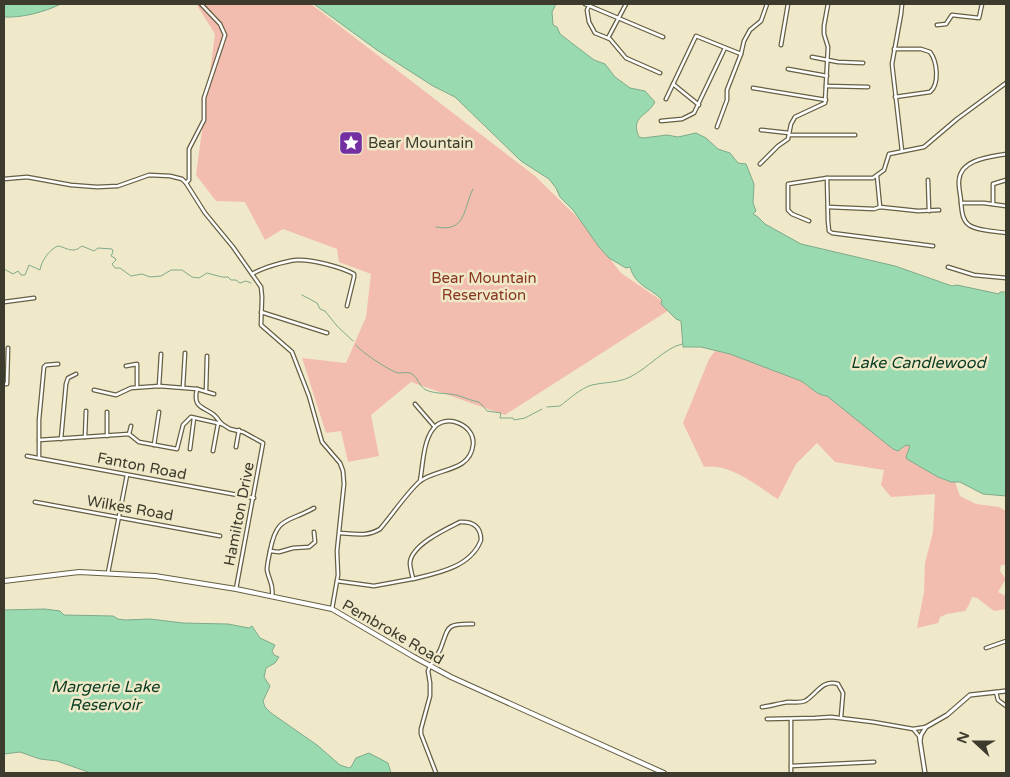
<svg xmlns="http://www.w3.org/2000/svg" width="1010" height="777" viewBox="0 0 1010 777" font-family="'Varela Round',sans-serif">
	<rect width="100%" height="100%" fill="#f0e9c9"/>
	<g fill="#f2bdae">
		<path d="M196,4H311L535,176L577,217L621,273L662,301L669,310L505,415L411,382L371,415L379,456L348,462L341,431L326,433L302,358L346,363L366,317L371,274L339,262L337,249L283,229L265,240L245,202L216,201L196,175L215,34Z"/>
		<path d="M715,351L730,354L801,381C810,387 816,395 827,396L893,449L901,450L906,445L910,446L907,459C922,465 938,482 955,482L960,496L976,504L999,507L1006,511V565H1001L1000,571L1006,579L998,592L1006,596V609L994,611L977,598L972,597L969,605L965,611L947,614L940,617L938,623L917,628L924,592L925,563L933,532L935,494L891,497L881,485L884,470L835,462L817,443L796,464L778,499C757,486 731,463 704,467L683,423L709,359Z"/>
	</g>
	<g fill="#9adab1" stroke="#7eaa8a">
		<path d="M4,4H61C44,12 23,18 4,17Z"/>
		<path d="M314,4H556L552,12L553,25L557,27L560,34L594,60L605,64L615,77L630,88L645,91L655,102C647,117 630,116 639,137L643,138L667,135L678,137L696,133L706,138L718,149L730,153L738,163L746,164L754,184L753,203L756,211L753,214L758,217L765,224L801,244L895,266L952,286L957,285L999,294L1000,292H1006V496L983,494L960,482H951L938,477L907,459L906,457L910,446L906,445L898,451L893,449L827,396C816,395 811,387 801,381L730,354L701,347H683L681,321L676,319L661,304L662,300C650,287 636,287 630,267L626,268L609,258L599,247L573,210L560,197L556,188L549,179L521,161L455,97L433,86L377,50Z"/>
		<path d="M45,609L60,611L64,615L113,616L118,619L125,620L150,619L183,623L228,624L249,628L252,626L260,638L275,645L272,651L274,655L279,657L275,663L266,668L264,677L270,686L263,701L265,707L271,713L317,745L340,765L349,768L351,767L356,758L369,753L388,763L391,773H91L57,761L40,759L20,752L4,754V610Z"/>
	</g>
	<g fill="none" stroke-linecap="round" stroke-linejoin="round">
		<g stroke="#7eaa8a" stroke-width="1">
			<path d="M436,227C467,233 463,208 473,189"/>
			<path d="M4,269L13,274L18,271L21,275H25L29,265L40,270C41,261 50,249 58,246C68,248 72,254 82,246L94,251L98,248L112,249L113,252L111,256L115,258L116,260L112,264L115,268H120L131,276L142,274L150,277L161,276L171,270H182L192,277L199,278L207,273L222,277H228L231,280H236L240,283L246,281L251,283"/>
			<path d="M302,295L317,303L320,309L325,311L337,326L353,341"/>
			<path d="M356,345C361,352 390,371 398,373C402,373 407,372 410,373C418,376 419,387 426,390C435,394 447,393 456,395C464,397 471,401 479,402L481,404L487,411L501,413L500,418H513L514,420L525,418L542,409"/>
			<path d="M547,407L560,406C569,399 581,388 592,385C605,382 618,383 630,377C647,369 666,347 682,344"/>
		</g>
		<defs>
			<g id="minor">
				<path d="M585,4L663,37"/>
				<path d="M902,4L901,14L892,64L902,151"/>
				<path d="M589,6L587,10L589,22L595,33L610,39L626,58L660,73"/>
				<path d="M937,25L946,24L952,15L979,18L982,4"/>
				<path d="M608,38L626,4"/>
				<path d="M781,45L788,4"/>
				<path d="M894,49H921L930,52C937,61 940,84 930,92L895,97"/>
				<path d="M812,57L838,62L863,63"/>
				<path d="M788,69L827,76"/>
				<path d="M673,84L699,105"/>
				<path d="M826,86L868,87"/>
				<path d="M753,88L826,100"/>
				<path d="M666,99L696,36L741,54"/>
				<path d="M661,121L682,119L694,113L725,48"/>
				<path d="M717,127L727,100V90L741,54L744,41L750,30L761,21L767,4"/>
				<path d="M761,130L789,133"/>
				<path d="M789,135H855"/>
				<path d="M1006,154C990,157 961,159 959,180C958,187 961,196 961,203C962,211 962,220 969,225C977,231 995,231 1006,233"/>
				<path d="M760,164L778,146L788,139L791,124L795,117L825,103L828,47L824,34V26L828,4"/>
				<path d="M877,176L880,207"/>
				<path d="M827,178L828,221L829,231L832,233L933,246"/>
				<path d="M4,179L27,177L71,185L97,187L118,186L149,175L170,176L182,179L186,183L205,213L233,247L261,287L262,297L261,325L292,352L309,396L322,442L340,463L343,471L344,484L337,551L338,575L332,609"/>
				<path d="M928,180L929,211"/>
				<path d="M186,183L189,180V149L204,120V98L225,35L220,24L201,4"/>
				<path d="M961,203H984L1006,206"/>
				<path d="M993,204V184L1006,180"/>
				<path d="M828,207L874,209L880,207L918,211L939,210"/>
				<path d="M809,221L792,214L788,210V184L827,178H873L884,170L889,154L924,147L957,119L1006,83"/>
				<path d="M948,267L974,275L1006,278"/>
				<path d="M252,274C262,268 285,261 297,260C311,259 341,267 354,274V277L347,306"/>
				<path d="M4,302L34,298"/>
				<path d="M261,312L327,333"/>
				<path d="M126,366L137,364V387"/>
				<path d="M4,384H7L8,348"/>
				<path d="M159,386L161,354"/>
				<path d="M183,387L185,353"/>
				<path d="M197,389C193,407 201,406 213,414C217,417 219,421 222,424"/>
				<path d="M94,390L116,395L131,388L159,386L197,389L214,394"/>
				<path d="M206,391L207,356"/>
				<path d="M415,404L434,426"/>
				<path d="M107,412V436"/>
				<path d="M129,434L131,426"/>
				<path d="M85,437L86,411"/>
				<path d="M61,439L66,384L68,378L76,374"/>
				<path d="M39,440L129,434L139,442L177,449L183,425L191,417L222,424L230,429L243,432L263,443L236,589"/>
				<path d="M154,445L159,412"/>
				<path d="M236,447L239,430"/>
				<path d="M190,449L194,418"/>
				<path d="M213,451L218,424"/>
				<path d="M27,456L254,498"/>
				<path d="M39,458V420L44,367L46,365L58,364"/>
				<path d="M35,502L220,536"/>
				<path d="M460,522C473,521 481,527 481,540C471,567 438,573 413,579C412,574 410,568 410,563C411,545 446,529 460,522Z"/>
				<path d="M340,533C354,534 367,537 380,529C392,515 406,494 419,482C435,468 470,473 473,445C476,425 445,412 433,429C423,442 423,465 420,481"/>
				<path d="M270,551L279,552L293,548L309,547L315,542L314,532"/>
				<path d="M108,573L127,475"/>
				<path d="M337,581L374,586L412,579"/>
				<path d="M272,596C274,584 269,581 267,570C267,564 269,557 270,551C277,515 288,523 314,508"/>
				<path d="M986,648L1006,641"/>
				<path d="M996,692L998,700L1006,706"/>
				<path d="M762,707C771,706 780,703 789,702C795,702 800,703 805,701C817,694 822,679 838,684L843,693L841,717"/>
				<path d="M767,719L815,718L831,717L873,722L913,729L926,727"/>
				<path d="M791,719V773"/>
				<path d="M914,730L919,736L920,741"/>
				<path d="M791,766L874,762"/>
				<path d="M436,773L421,734V729L430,696V683L428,671C431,663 436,657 440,650C449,628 444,623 473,624"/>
			</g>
			<path id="tertiary" d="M925,773L920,741L921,735L926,727L947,715L970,695L1006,691"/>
			<path id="secondary" d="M4,581L79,572L155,576L236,589L332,609L414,657L451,677L664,773"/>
		</defs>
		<use href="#minor" stroke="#655f43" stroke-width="5"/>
		<use href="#tertiary" stroke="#655f43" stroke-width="5.5"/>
		<use href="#secondary" stroke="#655f43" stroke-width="6"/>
		<use href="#minor" stroke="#fff" stroke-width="2.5"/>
		<use href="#tertiary" stroke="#fff" stroke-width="3"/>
		<use href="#secondary" stroke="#fff" stroke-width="4"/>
	</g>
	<defs>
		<symbol id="sight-square" viewBox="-11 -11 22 22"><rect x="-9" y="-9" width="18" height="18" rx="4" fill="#742fa3" stroke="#f0e9c9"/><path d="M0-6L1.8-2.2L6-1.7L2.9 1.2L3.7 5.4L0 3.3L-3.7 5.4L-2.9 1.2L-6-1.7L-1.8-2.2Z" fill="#fff"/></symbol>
	</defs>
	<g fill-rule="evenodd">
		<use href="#sight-square" x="337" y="129" width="28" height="28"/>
	</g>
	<g text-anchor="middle" stroke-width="5" stroke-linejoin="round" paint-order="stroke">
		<g font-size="15" fill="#3d3b2e" stroke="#f0e9c9" text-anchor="start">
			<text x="368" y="148">Bear Mountain</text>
		</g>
		<g font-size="15" fill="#88371f" stroke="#f0e9c9">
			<text x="484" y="283">Bear Mountain<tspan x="484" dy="17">Reservation</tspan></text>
		</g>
		<g font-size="15" fill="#3d3b2e" stroke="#f0e9c9">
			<text transform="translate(142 466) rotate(11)" y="5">Fanton Road</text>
			<text transform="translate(130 508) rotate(10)" y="5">Wilkes Road</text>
			<text transform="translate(239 514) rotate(-79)" y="5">Hamilton Drive</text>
			<text transform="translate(393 632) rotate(30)" y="5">Pembroke Road</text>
		</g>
		<g font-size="16" font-style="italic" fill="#0a3d23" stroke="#f0e9c9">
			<text x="918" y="368">Lake Candlewood</text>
			<text x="105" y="692">Margerie Lake<tspan x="105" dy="18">Reservoir</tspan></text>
		</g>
	</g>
	<rect width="1010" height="777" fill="none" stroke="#3d3b2e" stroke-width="10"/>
	<g transform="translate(975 742) rotate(291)" stroke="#f0e9c9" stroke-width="4" paint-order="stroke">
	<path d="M0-4L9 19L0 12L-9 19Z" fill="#3d3b2e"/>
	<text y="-8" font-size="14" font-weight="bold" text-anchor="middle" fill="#3d3b2e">N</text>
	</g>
</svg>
